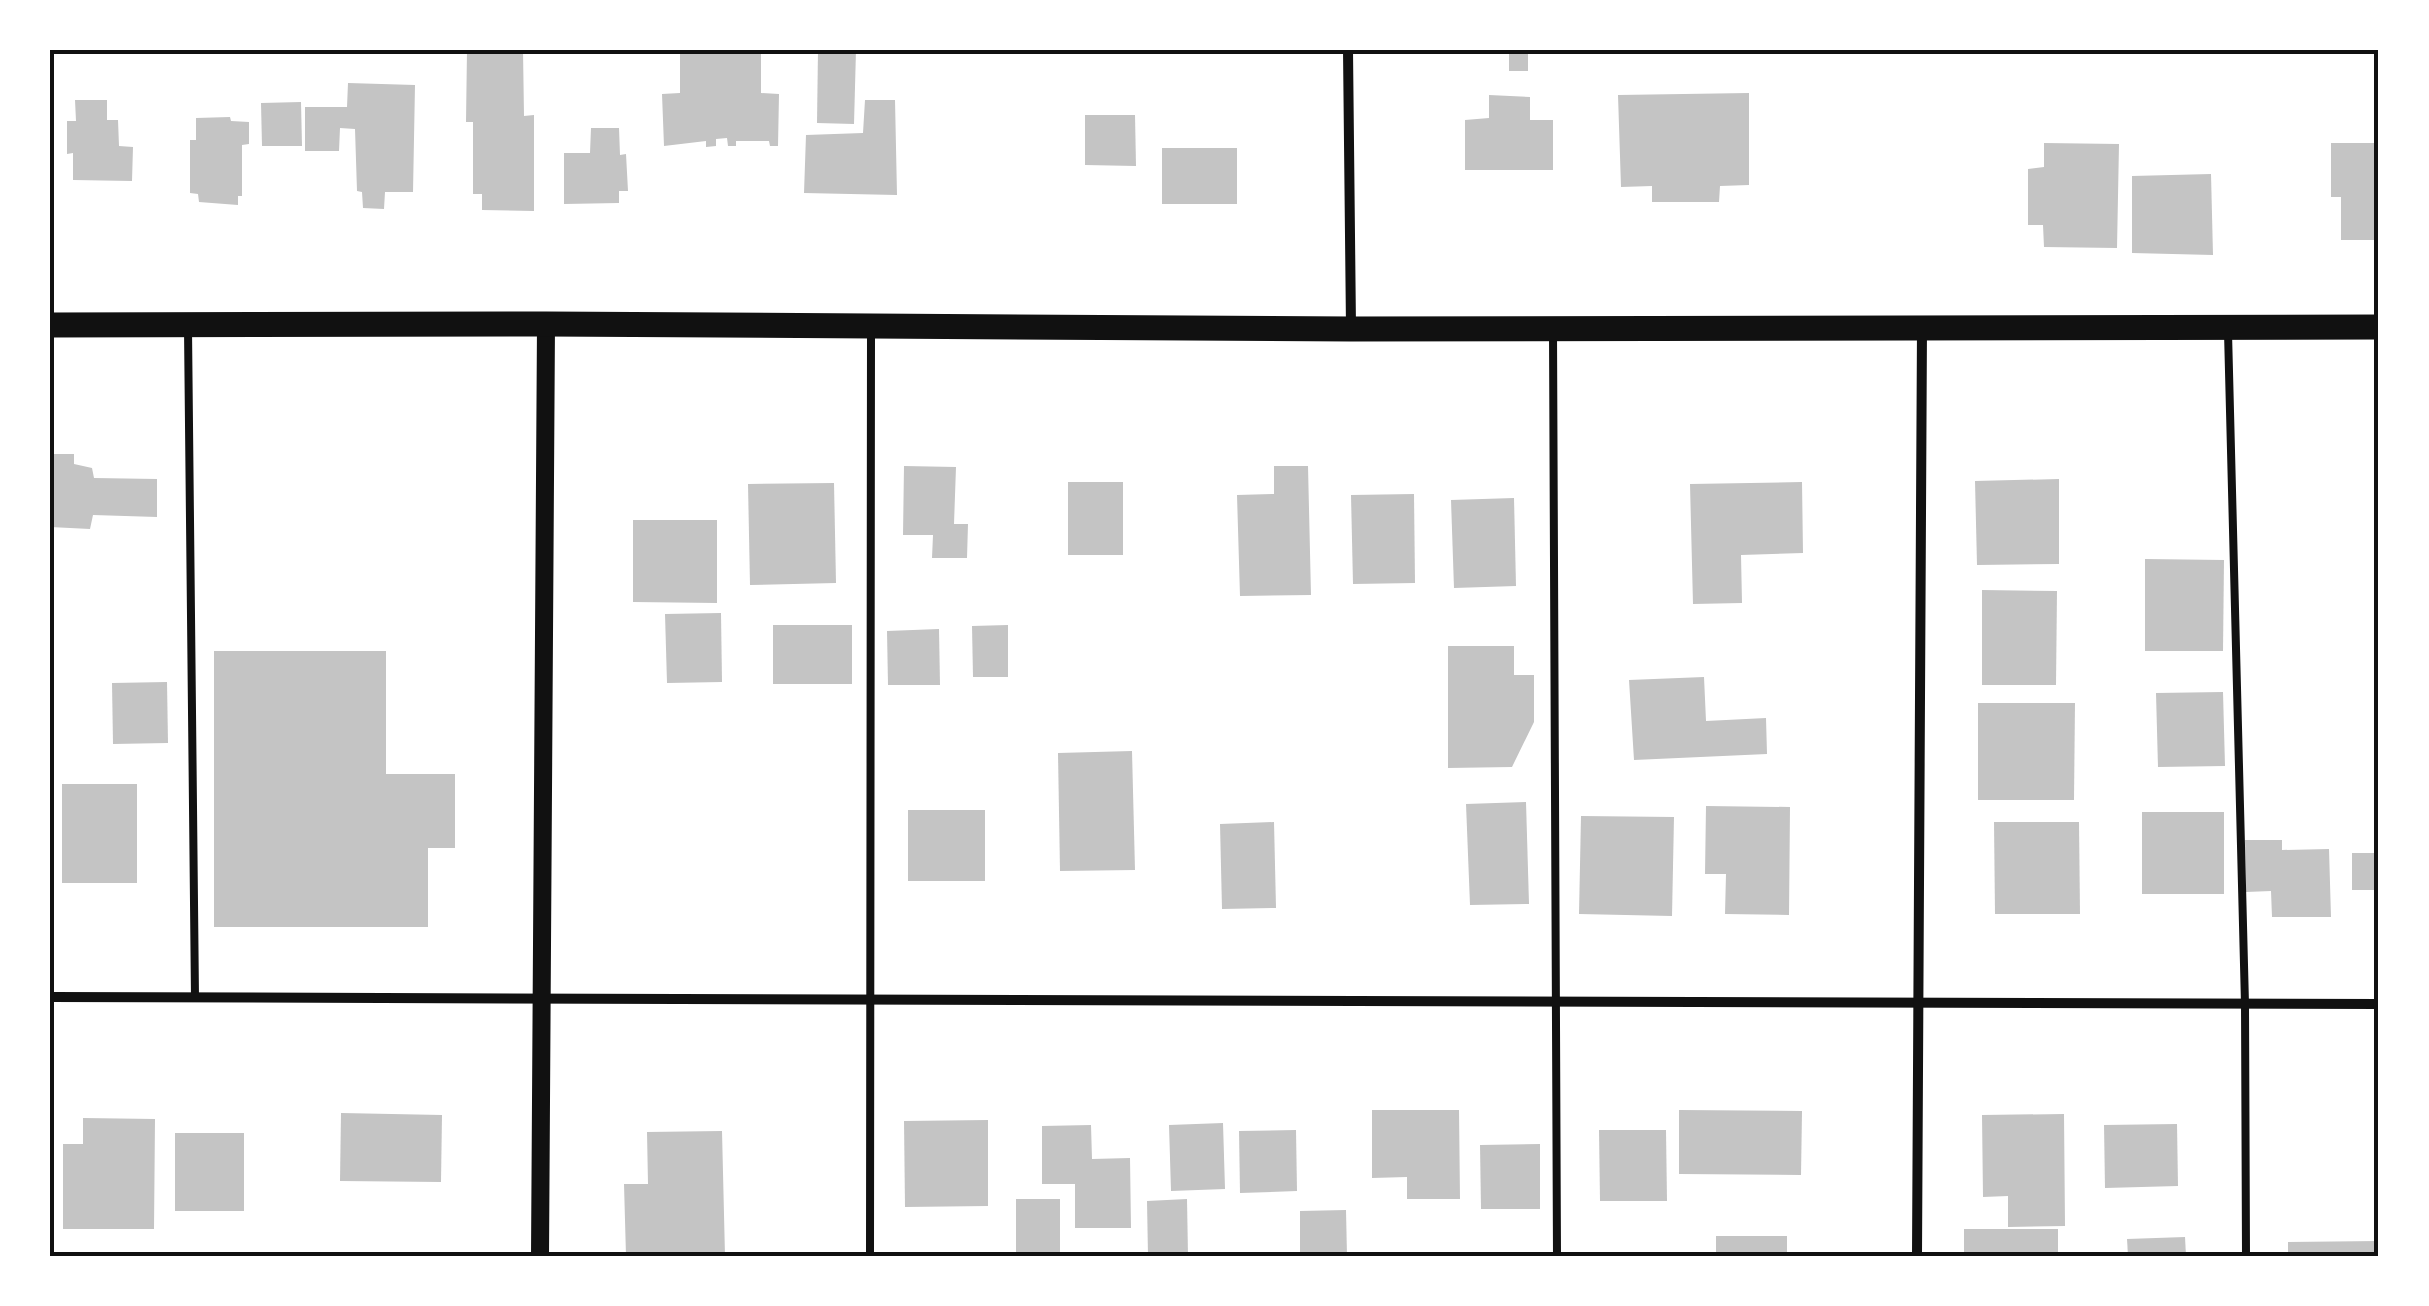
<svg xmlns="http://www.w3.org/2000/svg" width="2429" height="1306" viewBox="0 0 2429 1306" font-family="Merriweather,serif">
	<rect width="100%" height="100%" fill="#fff"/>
	<g fill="#c4c4c4">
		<path d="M467,50H523L524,116L534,115V211L482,210V194H473V122H466Z"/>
		<path d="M680,50H761V93L779,94L778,146H770L769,141H736V146H728L727,138L716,139V146L706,147V141L664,146L662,94L680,93Z"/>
		<path d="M818,50H856L854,124L817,123Z"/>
		<path d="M1509,52L1528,53V71H1509Z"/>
		<path d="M348,83L415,85L413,192H385L384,209L363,208L362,192L357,191L355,129L340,128L339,151H305V107H347Z"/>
		<path d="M1749,93V185L1720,186L1719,202H1652V186L1621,187L1618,95Z"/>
		<path d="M1489,95L1530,97V120H1553V170H1465V120L1489,118Z"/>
		<path d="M75,100H107V120H118L119,146L133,147L132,181L73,180V153L67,154V121H76Z"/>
		<path d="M865,100H895L897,195L804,193L806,135L863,133Z"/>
		<path d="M301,102L302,146H262L261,103Z"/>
		<path d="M1085,115H1135L1136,166L1085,165Z"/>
		<path d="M230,117L231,121L249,122V144L242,145V196H238V205L199,202L198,194L190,193V140H196V118Z"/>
		<path d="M591,128H619L620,155L626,154L628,191H619V203L564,204V153H590Z"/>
		<path d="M2044,143L2119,144L2117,248L2044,247L2043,225H2028V169L2044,167Z"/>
		<path d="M2331,143H2379V240H2341V197H2331Z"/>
		<rect x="1162" y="148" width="75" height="56"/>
		<path d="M2211,174L2213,255L2132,253V176Z"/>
		<path d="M50,454H74V464L92,468L94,478L157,479V517L93,515L90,529L50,527Z"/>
		<path d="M904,466L956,467L954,524H968L967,558H932L933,535H903Z"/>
		<path d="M1274,466H1308L1311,595L1240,596L1237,495L1274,494Z"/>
		<path d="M2059,479V564L1977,565L1975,481Z"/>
		<rect x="1068" y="482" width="55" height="73"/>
		<path d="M1802,482L1803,553L1741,555L1742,603L1693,604L1690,484Z"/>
		<path d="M834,483L836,583L750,585L748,484Z"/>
		<path d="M1414,494L1415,583L1353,584L1351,495Z"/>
		<path d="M1514,498L1516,586L1454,588L1451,500Z"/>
		<path d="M633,520H717V603L633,602Z"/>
		<path d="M2145,559L2224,560L2223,651H2145Z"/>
		<path d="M1982,590L2057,591L2056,685H1982Z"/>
		<path d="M721,613L722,682L667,683L665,614Z"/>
		<rect x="773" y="625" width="79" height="59"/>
		<path d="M1008,625V677H973L972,626Z"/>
		<path d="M939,629L940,685H888L887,631Z"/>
		<path d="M1448,646H1514V675H1534V722L1512,767L1448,768Z"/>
		<path d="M214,651H386V774H455V848H428V927H214Z"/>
		<path d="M1704,677L1706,721L1766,718L1767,754L1634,760L1629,680Z"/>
		<path d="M167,682L168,743L113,744L112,683Z"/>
		<path d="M2223,692L2225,766L2158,767L2156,693Z"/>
		<path d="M1978,703H2075L2074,800H1978Z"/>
		<path d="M1132,751L1135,870L1060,871L1058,753Z"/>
		<rect x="62" y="784" width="75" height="99"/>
		<path d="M1526,802L1529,904L1470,905L1466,804Z"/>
		<path d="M1706,806L1790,807L1789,915L1725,914L1726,874H1705Z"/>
		<rect x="908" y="810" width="77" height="71"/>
		<rect x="2142" y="812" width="82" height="82"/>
		<path d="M1581,816L1674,817L1672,916L1579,914Z"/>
		<path d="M1274,822L1276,908L1222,909L1220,824Z"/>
		<path d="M1994,822H2079L2080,914H1995Z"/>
		<path d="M2245,840H2282V850L2329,849L2331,917H2272L2271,891L2246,892Z"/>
		<rect x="2352" y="853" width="27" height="37"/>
		<path d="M1372,1110H1459L1460,1199H1407V1177L1372,1178Z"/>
		<path d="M1679,1110L1802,1111L1801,1175L1679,1174Z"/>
		<path d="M341,1113L442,1115L441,1182L340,1181Z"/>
		<path d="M2064,1114L2065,1226L2008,1227V1196L1983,1197L1982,1115Z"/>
		<path d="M83,1118L155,1119L154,1229H63V1144H83Z"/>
		<path d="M988,1120V1206L905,1207L904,1121Z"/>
		<path d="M1223,1123L1225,1189L1171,1191L1169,1125Z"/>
		<path d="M2177,1124L2178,1186L2105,1188L2104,1125Z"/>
		<path d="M1091,1125L1092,1159L1130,1158L1131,1228H1075V1184H1042V1126Z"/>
		<path d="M1296,1130L1297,1191L1240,1193L1239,1131Z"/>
		<path d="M1599,1130H1666L1667,1201H1600Z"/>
		<path d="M722,1131L725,1256H626L624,1184H648L647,1132Z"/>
		<rect x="175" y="1133" width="69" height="78"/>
		<path d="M1540,1144V1209H1481L1480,1145Z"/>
		<rect x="1016" y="1199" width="44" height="57"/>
		<path d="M1187,1199L1188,1256H1148L1147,1201Z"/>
		<path d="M1346,1210L1347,1256H1300V1211Z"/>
		<rect x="1964" y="1229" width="94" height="27"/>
		<rect x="1716" y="1236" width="71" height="20"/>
		<path d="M2185,1237L2186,1256H2128L2127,1239Z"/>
		<path d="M2379,1241V1256H2288V1242Z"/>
	</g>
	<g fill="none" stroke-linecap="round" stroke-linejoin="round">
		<g stroke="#111" stroke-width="8">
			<path d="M188,329L195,998"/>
			<path d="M1553,332L1557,1256"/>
			<path d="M2228,332L2245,1004L2246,1256"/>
			<path d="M870,1256L871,330"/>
		</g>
		<g stroke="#111" stroke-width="10">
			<path d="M1348,50L1351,328"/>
			<path d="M50,997L2379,1004"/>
			<path d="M1917,1256L1922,327"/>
		</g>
		<path stroke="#111" stroke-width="18" d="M540,1256L546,324"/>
		<path stroke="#111" stroke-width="25" d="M50,325L546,324L1351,329L2379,327"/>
	</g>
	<rect width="2429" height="1306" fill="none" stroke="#ffffff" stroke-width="105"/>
	<rect x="52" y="52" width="2324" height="1202" fill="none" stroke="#111" stroke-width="4"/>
</svg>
